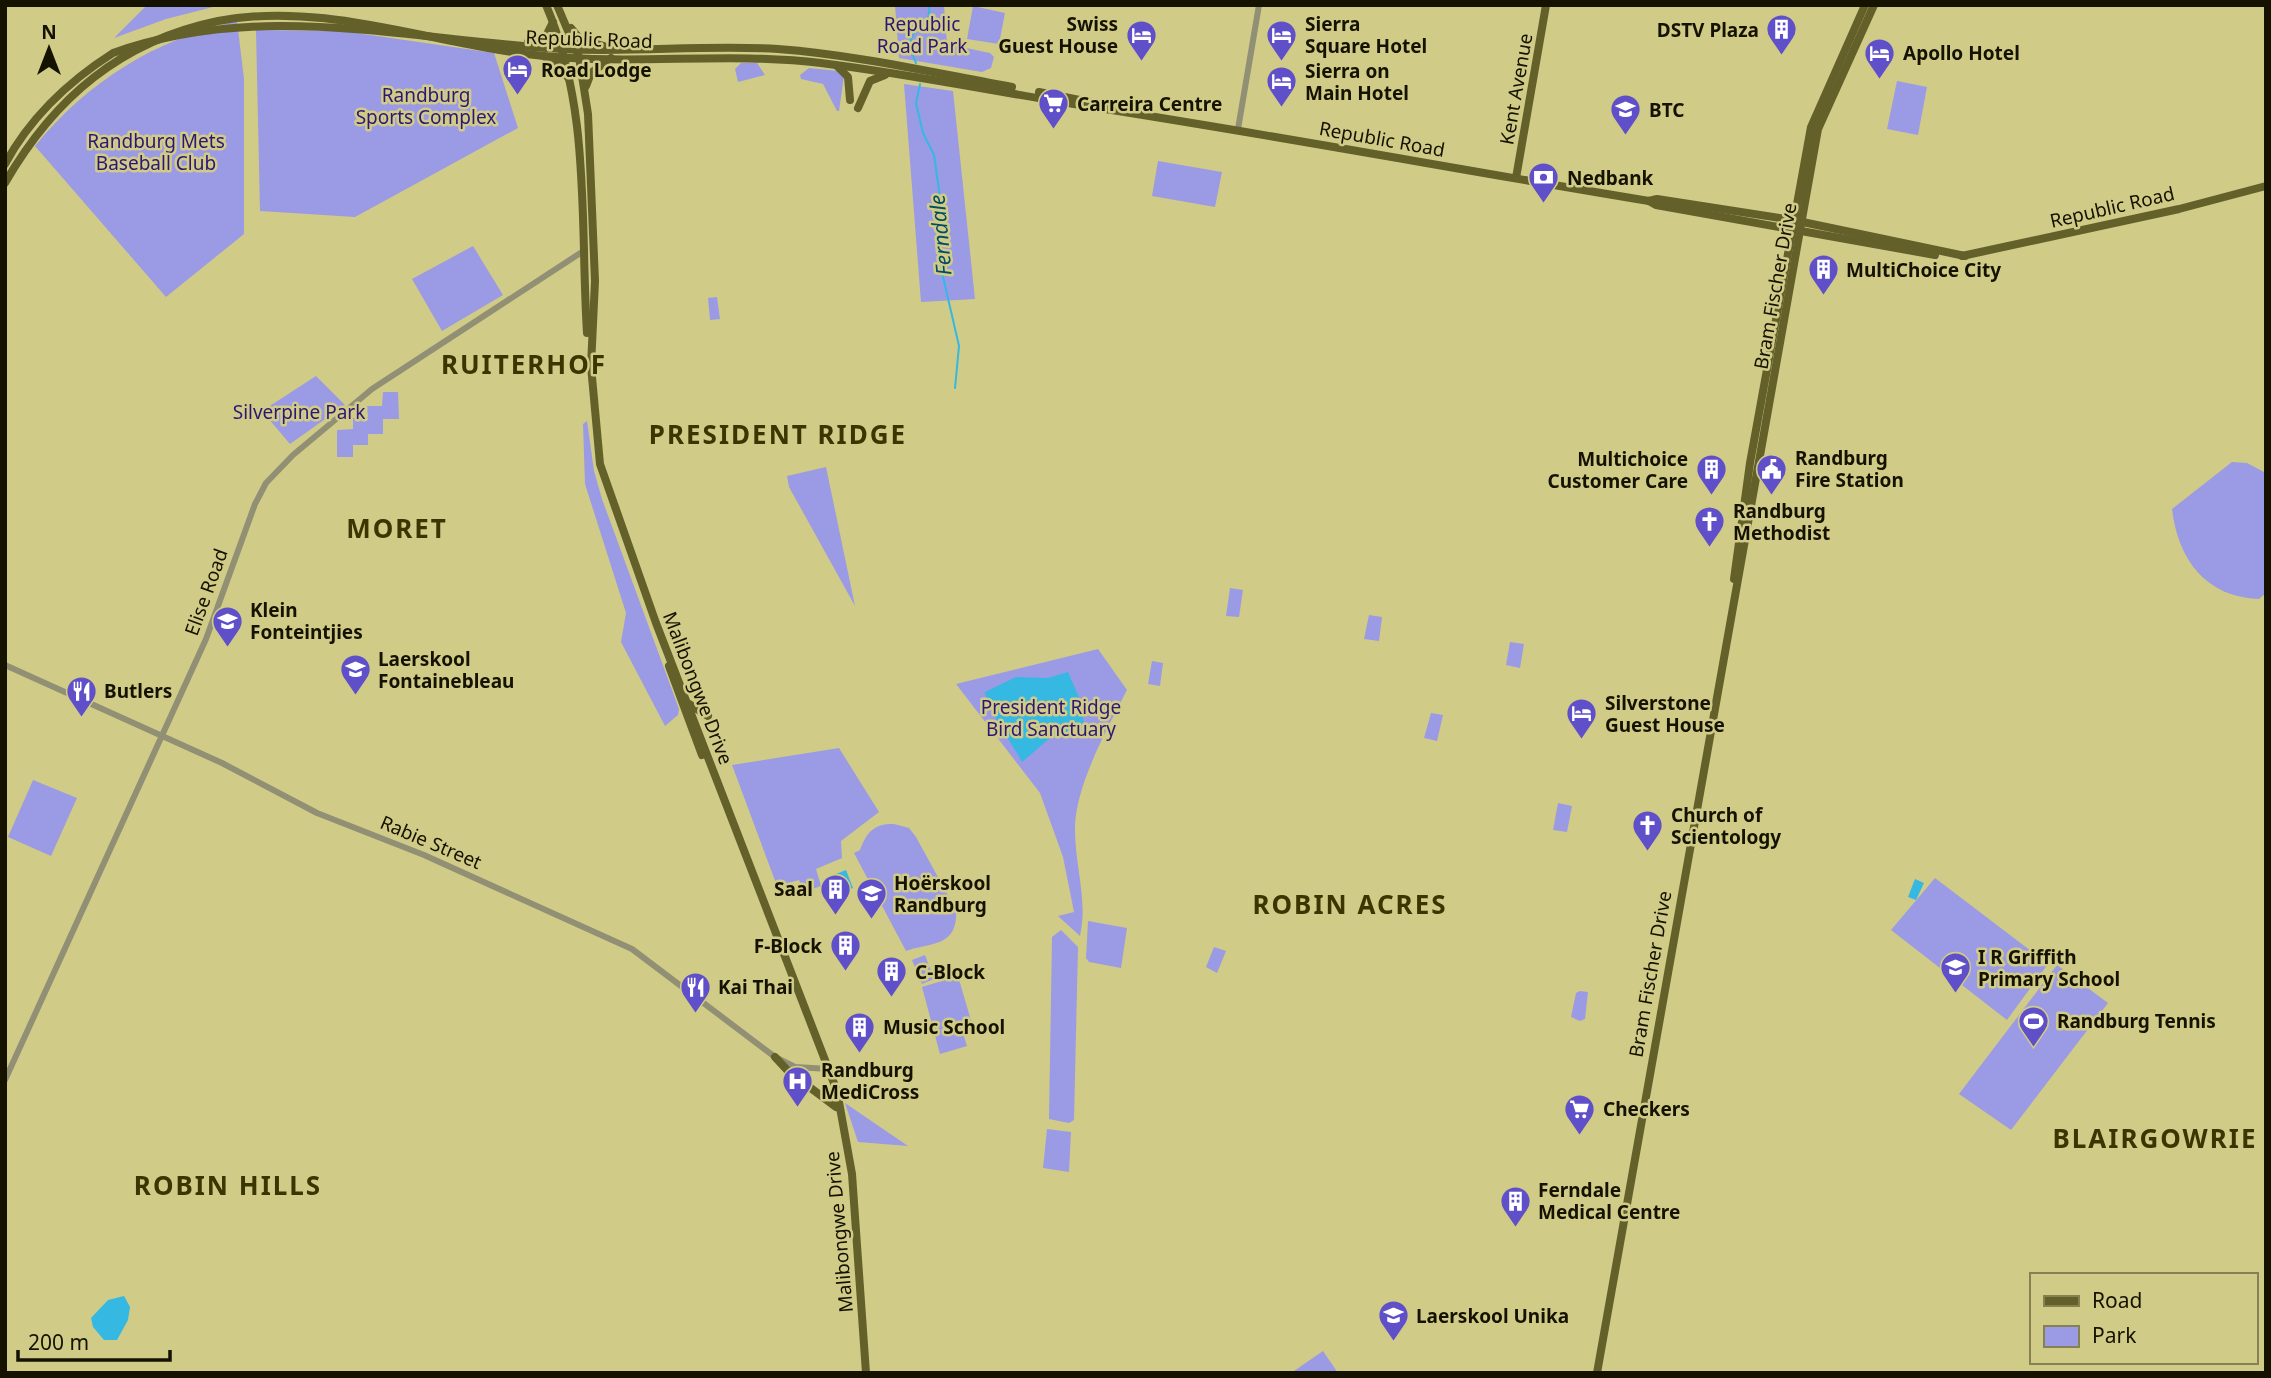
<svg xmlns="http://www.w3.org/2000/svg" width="2271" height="1378" viewBox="0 0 2271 1378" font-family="'Noto Sans',sans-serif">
	<rect width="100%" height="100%" fill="#d1cb88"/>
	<g fill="#9b9ae5">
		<path d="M147,5H221L166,19L114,38Z"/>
		<path d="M895,5H944L947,44L990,53L994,57L991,68L982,72L899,58Z"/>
		<path d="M973,6L1005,13L999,44L967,39Z"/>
		<path d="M237,21L244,79V234L166,297L35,146C88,81 156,39 237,21Z"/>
		<path d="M256,30L343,31L494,53L518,128L355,217L260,211Z"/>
		<path d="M741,63H757L765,75L738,82L735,69Z"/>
		<path d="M809,68L839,71L844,76L839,111H837L823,84L801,79L800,75Z"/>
		<path d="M1897,81L1927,87L1918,135L1887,129Z"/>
		<path d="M904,84L953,91L975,299L921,302Z"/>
		<path d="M1158,161L1222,172L1215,207L1152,196Z"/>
		<path d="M473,246L503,295L442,331L412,279Z"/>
		<path d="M717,297L720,319L710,320L708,298Z"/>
		<path d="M316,376L345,405L290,444L262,411Z"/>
		<path d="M383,392H398L399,419H383V434H368V445H353V457H337V430L353,429V418L368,417L367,406H382Z"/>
		<path d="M587,421L594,471L602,499L679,709L678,715L665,726L621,642L626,613L585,484L583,424Z"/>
		<path d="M2232,462L2247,463L2266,473V593L2259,599C2205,597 2178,559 2172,509Z"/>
		<path d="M826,467L855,606L789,487L787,476Z"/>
		<path d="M1230,588L1243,590L1239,617L1226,616Z"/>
		<path d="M1369,615L1382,617L1379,641L1364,639Z"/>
		<path d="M1510,642L1524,644L1520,668L1506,665Z"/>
		<path d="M1098,649L1127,690C1108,727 1074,788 1075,830C1075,866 1088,901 1080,936L1058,916L1074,912L1063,857L1040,793L956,684Z"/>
		<path d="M1152,661L1163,663L1160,686L1148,684Z"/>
		<path d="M1431,713L1443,715L1437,741L1424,738Z"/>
		<path d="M839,748L879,812L841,841L842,858L816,869L821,886L804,892L799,880L777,886L732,765Z"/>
		<path d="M33,780L77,798L51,856L8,837Z"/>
		<path d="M1558,803L1572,806L1567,832L1553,830Z"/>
		<path d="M894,824L909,828L916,837L956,910C958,948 930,942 906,951L854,853L860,850C866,834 873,823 894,824Z"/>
		<path d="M1935,878L2048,964L2007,1020L1891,930Z"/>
		<path d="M1088,921L1127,928L1121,968L1089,962L1086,958Z"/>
		<path d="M1061,930L1078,947L1074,1120L1069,1123L1049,1119L1052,937Z"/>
		<path d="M1214,947L1226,951L1217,973L1206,967Z"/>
		<path d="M925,955L934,979L922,984L912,960Z"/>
		<path d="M2057,965L2108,1003L2011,1130L1959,1094Z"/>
		<path d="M958,976L972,1024L961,1027L967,1046L940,1054L922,987Z"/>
		<path d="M1580,991L1588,992L1585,1019L1580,1021L1571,1017L1576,993Z"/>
		<path d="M845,1103L908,1146L858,1142Z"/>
		<path d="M1047,1129L1071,1132L1069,1172L1043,1168Z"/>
		<path d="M1323,1351L1338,1373H1295L1294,1371Z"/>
	</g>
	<g fill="#35b8e2">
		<path d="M1068,672L1081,702L1085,732L1050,738L1022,762C1012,743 987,709 985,692L1016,677L1048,678Z"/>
		<path d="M846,870L853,888L842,892L836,874Z"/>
		<path d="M1915,879L1924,883L1916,900L1908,897Z"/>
		<path d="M124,1296L130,1307L128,1320L117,1340H104L93,1327L91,1318L108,1300Z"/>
	</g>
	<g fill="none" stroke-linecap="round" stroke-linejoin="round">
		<g stroke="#35b8e2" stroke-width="2">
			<path d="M916,63C897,23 933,35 929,5"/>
			<path d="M920,84L916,103L923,133L934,155L939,190L941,268L959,346L955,388"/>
		</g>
		<g stroke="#918f74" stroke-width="6">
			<path d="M1238,129L1259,5"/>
			<path d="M5,665L222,763L317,813L424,855L632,949L775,1057L795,1067L829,1069"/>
			<path d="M5,1080L206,639L255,504L266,483L293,455L372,389L585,250"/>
		</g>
		<g stroke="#64602a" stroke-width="8">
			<path d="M546,5C591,110 580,222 587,333"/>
			<path d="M557,5L579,57L588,114L595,281L591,366L600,464L656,623L837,1091L852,1174L866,1373"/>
			<path d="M571,28L580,39L604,46"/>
			<path d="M528,42L545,38L553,22"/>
			<path d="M545,57L558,64L569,79"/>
			<path d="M837,66L848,77L850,100"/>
			<path d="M586,86L591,73L611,58"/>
			<path d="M1039,92L1105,105"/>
			<path d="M858,108L870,81L885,75"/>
			<path d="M5,164C30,118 69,81 113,53C262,0 406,40 563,49C635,53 707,44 778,49C857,55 935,73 1012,87"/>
			<path d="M1516,178L1546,5"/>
			<path d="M5,183C54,98 121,41 218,21C326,0 437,46 544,56C636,65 729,52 821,63C910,74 997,92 1086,106C1274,135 1461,170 1649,201L1657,199L1793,220L1965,256"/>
			<path d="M1649,201L1656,205L1935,255"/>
			<path d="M1962,256L2179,209L2266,186"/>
			<path d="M1734,579L1750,463L1811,127L1865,5"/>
			<path d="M669,666L702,755"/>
			<path d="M689,704L708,716"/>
			<path d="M775,1057L788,1071L836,1107"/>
			<path d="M1597,1373L1818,129L1874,5"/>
		</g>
	</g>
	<defs>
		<symbol id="building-pin" viewBox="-11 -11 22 30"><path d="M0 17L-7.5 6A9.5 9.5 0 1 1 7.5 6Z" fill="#5f4fc8" stroke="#d1cb88"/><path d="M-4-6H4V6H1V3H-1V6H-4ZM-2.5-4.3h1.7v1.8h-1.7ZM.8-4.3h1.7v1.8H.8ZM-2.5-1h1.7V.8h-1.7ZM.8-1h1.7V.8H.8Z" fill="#fff"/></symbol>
		<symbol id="hotel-pin" viewBox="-11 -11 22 30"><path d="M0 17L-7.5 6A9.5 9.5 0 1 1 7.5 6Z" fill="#5f4fc8" stroke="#d1cb88"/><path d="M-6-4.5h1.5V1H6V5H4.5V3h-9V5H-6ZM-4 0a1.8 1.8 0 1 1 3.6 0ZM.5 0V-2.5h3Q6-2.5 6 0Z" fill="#fff"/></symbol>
		<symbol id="supermarket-pin" viewBox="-11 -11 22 30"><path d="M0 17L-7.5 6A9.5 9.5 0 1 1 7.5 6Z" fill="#5f4fc8" stroke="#d1cb88"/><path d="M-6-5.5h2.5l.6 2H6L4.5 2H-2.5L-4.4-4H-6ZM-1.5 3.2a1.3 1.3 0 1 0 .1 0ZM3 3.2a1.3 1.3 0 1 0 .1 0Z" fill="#fff"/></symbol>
		<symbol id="university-pin" viewBox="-11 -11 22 30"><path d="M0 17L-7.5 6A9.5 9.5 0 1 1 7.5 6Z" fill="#5f4fc8" stroke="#d1cb88"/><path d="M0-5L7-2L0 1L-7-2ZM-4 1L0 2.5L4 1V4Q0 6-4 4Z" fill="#fff"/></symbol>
		<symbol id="bank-pin" viewBox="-11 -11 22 30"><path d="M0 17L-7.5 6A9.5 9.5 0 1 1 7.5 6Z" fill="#5f4fc8" stroke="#d1cb88"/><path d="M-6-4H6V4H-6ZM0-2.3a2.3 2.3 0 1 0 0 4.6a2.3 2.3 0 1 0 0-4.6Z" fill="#fff"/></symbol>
		<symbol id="civic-pin" viewBox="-11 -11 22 30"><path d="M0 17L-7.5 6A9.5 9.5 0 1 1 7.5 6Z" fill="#5f4fc8" stroke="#d1cb88"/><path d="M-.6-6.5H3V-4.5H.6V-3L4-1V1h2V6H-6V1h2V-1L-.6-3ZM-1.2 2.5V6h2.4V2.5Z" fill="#fff"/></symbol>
		<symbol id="church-pin" viewBox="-11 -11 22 30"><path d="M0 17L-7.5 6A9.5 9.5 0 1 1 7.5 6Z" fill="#5f4fc8" stroke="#d1cb88"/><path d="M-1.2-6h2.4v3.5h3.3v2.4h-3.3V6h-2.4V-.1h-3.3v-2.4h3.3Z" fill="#fff"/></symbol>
		<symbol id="school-pin" viewBox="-11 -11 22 30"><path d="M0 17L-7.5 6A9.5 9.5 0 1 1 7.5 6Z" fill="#5f4fc8" stroke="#d1cb88"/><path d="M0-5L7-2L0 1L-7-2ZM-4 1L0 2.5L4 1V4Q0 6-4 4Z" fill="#fff"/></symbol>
		<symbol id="restaurant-pin" viewBox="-11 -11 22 30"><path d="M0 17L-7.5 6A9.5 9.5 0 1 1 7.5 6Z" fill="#5f4fc8" stroke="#d1cb88"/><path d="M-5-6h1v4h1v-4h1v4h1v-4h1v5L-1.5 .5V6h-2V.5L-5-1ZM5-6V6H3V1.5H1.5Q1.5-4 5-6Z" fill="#fff"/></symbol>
		<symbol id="stadium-pin" viewBox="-11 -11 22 30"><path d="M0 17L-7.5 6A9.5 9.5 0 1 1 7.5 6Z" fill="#5f4fc8" stroke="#d1cb88"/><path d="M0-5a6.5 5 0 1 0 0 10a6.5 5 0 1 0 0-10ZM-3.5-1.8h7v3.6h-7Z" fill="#fff"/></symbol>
		<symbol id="hospital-pin" viewBox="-11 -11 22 30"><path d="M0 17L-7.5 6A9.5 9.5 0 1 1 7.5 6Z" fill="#5f4fc8" stroke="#d1cb88"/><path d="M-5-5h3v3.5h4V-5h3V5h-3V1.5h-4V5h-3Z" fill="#fff"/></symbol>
	</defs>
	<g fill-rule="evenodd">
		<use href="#building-pin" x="1764" y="12" width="35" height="47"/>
		<use href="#hotel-pin" x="1124" y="18" width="35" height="47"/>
		<use href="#hotel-pin" x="1264" y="18" width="35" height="47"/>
		<use href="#hotel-pin" x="1862" y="36" width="35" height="47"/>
		<use href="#hotel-pin" x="500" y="52" width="35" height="47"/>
		<use href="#hotel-pin" x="1264" y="64" width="35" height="47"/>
		<use href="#supermarket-pin" x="1036" y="86" width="35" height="47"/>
		<use href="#university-pin" x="1608" y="92" width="35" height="47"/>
		<use href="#bank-pin" x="1526" y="160" width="35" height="47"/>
		<use href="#building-pin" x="1806" y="252" width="35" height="47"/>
		<use href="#civic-pin" x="1754" y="452" width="35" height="47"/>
		<use href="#building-pin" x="1694" y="452" width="35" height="47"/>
		<use href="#church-pin" x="1692" y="504" width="35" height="47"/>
		<use href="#school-pin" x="210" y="604" width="35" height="47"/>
		<use href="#school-pin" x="338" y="652" width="35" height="47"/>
		<use href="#restaurant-pin" x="64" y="674" width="35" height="47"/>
		<use href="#hotel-pin" x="1564" y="696" width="35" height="47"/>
		<use href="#church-pin" x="1630" y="808" width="35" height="47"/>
		<use href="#building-pin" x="818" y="872" width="35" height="47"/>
		<use href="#school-pin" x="854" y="876" width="35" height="47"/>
		<use href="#building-pin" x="828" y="928" width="35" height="47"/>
		<use href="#school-pin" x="1938" y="950" width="35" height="47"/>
		<use href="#building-pin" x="874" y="954" width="35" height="47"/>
		<use href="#restaurant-pin" x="678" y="970" width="35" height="47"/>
		<use href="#stadium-pin" x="2016" y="1004" width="35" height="47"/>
		<use href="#building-pin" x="842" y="1010" width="35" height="47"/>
		<use href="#hospital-pin" x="780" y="1064" width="35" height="47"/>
		<use href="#supermarket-pin" x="1562" y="1092" width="35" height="47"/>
		<use href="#building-pin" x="1498" y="1184" width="35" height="47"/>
		<use href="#school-pin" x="1376" y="1298" width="35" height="47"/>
	</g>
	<g text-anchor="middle" stroke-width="5" stroke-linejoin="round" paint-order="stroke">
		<g font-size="19" fill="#2d1775" stroke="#d1cb88">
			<text x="922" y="31">Republic<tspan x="922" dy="22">Road Park</tspan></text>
			<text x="426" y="102">Randburg<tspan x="426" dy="22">Sports Complex</tspan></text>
			<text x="156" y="148">Randburg Mets<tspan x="156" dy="22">Baseball Club</tspan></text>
			<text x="299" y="419">Silverpine Park</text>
			<text x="1051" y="714">President Ridge<tspan x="1051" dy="22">Bird Sanctuary</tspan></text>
		</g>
		<g font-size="19" font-weight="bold" fill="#151200" stroke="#d1cb88" text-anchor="start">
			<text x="1118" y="31" text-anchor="end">Swiss<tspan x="1118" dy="22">Guest House</tspan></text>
			<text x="1305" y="31">Sierra<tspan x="1305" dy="22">Square Hotel</tspan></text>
			<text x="1759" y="37" text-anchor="end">DSTV Plaza</text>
			<text x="1903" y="60">Apollo Hotel</text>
			<text x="541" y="77">Road Lodge</text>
			<text x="1305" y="78">Sierra on<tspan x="1305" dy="22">Main Hotel</tspan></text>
			<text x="1077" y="111">Carreira Centre</text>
			<text x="1649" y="117">BTC</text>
			<text x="1567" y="185">Nedbank</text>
			<text x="1846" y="277">MultiChoice City</text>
			<text x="1795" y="465">Randburg<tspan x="1795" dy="22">Fire Station</tspan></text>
			<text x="1688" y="466" text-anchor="end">Multichoice<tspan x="1688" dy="22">Customer Care</tspan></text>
			<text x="1733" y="518">Randburg<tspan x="1733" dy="22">Methodist</tspan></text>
			<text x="250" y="617">Klein<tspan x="250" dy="22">Fonteintjies</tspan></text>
			<text x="378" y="666">Laerskool<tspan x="378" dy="22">Fontainebleau</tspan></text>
			<text x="104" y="698">Butlers</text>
			<text x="1605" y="710">Silverstone<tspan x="1605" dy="22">Guest House</tspan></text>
			<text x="1671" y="822">Church of<tspan x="1671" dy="22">Scientology</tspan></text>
			<text x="894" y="890">Hoërskool<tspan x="894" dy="22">Randburg</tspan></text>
			<text x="813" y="896" text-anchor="end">Saal</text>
			<text x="822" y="953" text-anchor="end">F-Block</text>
			<text x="1978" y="964">I R Griffith<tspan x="1978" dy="22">Primary School</tspan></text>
			<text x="915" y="979">C-Block</text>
			<text x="718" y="994">Kai Thai</text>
			<text x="2057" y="1028">Randburg Tennis</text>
			<text x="883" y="1034">Music School</text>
			<text x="821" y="1077">Randburg<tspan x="821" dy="22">MediCross</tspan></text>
			<text x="1603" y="1116">Checkers</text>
			<text x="1538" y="1197">Ferndale<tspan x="1538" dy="22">Medical Centre</tspan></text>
			<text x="1416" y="1323">Laerskool Unika</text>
		</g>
		<g font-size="19" fill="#151200" stroke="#d1cb88">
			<text transform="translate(589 39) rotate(2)" y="7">Republic Road</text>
			<text transform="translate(1516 89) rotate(-80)" y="7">Kent Avenue</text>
			<text transform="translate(1382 139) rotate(10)" y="7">Republic Road</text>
			<text transform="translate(2112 207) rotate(-13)" y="7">Republic Road</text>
			<text transform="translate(1775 286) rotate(-80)" y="7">Bram Fischer Drive</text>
			<text transform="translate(206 592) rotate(-70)" y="7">Elise Road</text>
			<text transform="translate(698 688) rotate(69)" y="7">Malibongwe Drive</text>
			<text transform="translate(431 842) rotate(23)" y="7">Rabie Street</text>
			<text transform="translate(1650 974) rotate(-80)" y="7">Bram Fischer Drive</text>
			<text transform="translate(839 1232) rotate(-95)" y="7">Malibongwe Drive</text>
		</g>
		<g font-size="21" font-style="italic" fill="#014e64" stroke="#d1cb88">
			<text transform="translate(941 235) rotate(-95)" y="7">Ferndale</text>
		</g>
		<g font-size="26" font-weight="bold" letter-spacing="2" fill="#3b3600" stroke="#d1cb88">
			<text x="524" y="374">RUITERHOF</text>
			<text x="778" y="444">PRESIDENT RIDGE</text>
			<text x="397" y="538">MORET</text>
			<text x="1350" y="914">ROBIN ACRES</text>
			<text x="2155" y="1148">BLAIRGOWRIE</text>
			<text x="228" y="1195">ROBIN HILLS</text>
		</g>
	</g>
	<rect width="2271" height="1378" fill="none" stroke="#151200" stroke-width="14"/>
	<rect x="2030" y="1273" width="228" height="91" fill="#d1cb88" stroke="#868152" stroke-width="2"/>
	<rect x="2044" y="1296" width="35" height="10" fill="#64602a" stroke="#868152" stroke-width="2"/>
	<text x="2092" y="1308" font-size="21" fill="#151200">Road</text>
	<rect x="2044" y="1326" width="35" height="21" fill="#9b9ae5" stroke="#868152" stroke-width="2"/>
	<text x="2092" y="1343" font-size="21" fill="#151200">Park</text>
	<g transform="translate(49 49)" stroke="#d1cb88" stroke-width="5" paint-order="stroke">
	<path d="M0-5L12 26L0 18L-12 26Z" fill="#151200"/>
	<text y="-10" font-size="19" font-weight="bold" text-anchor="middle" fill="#151200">N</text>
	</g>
	<path d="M18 1350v10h152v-10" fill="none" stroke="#151200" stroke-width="3.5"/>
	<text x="28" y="1350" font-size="21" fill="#151200" stroke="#d1cb88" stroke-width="5" paint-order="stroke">200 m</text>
</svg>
